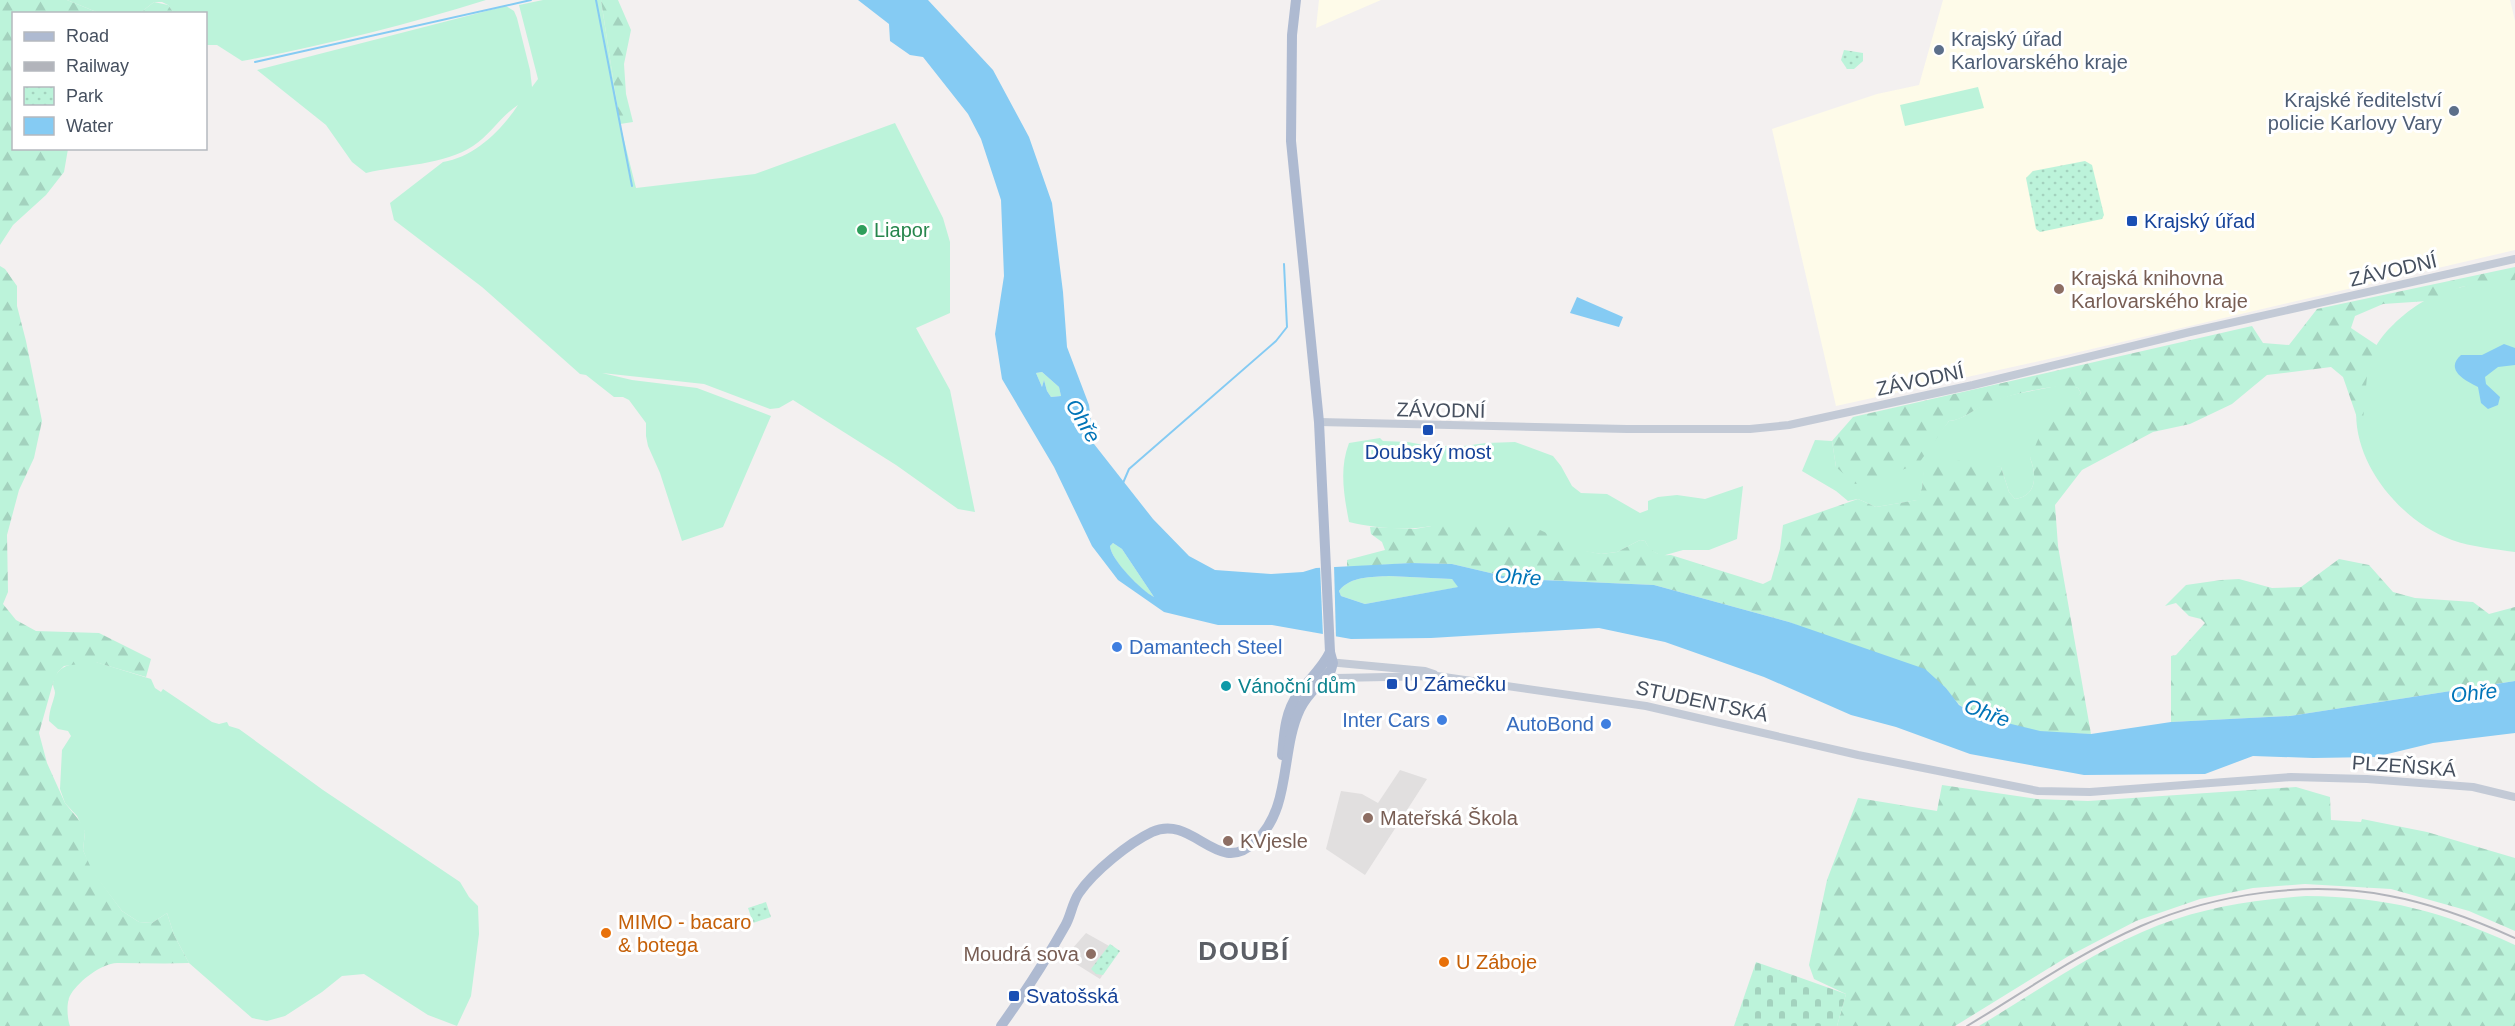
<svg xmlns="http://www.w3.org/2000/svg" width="2515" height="1026" viewBox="0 0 2515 1026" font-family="Helvetica,sans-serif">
	<defs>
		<pattern id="forest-firs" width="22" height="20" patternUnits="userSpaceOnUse" patternTransform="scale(1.5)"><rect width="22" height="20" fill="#bcf3da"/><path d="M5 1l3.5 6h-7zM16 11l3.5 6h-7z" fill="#a3d2be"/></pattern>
		<pattern id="cemetery-stones" width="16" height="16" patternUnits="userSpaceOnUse" patternTransform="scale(1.5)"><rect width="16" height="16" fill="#bcf3da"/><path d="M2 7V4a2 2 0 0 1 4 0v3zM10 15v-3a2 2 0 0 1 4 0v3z" fill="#a3d2be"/></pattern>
		<pattern id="park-dots" width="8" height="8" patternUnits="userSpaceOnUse" patternTransform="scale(1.5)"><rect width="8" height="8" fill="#bcf3da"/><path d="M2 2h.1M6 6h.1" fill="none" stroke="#a3d2be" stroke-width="1.8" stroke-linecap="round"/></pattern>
	</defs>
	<rect width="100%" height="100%" fill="#f3f0f0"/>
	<g fill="#fefbe9">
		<path d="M1319,0H1381L1316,28Z"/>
		<path d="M1943,0H2510L2515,21V250L2062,356L1836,406L1772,129L1877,94L1919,85Z"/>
	</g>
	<g fill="#e1dfdf">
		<path d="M1400,770L1427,779L1365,875L1326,849L1341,791L1362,794L1378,803Z"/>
		<path d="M1086,933L1118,951L1100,979L1065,957Z"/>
	</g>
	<g fill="#bcf3da">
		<path d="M67,0H486C406,25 325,45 242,61L217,45H206V14L174,13L168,5L162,2H154L140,13H99Z"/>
		<path d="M543,0H601L620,124L636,188L755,174L895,123L943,218L950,242V313L916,328L950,390L975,512L958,509L896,465L793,400L779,408L770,409L704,384L602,373L632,380L697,388L771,416L723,527L682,541L660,473L648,446L646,436V423L629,400L623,397H614L586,375L580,374L482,287L394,220L390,203L443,162C474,157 501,131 518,105C501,116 490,135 473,146C445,165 399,165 366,173L352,162L326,125L257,70L506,6L514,11L517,18L530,70L532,87L538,79L519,5Z"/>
		<path d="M1978,87L1984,108L1905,126L1900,105Z"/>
		<path d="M2515,276V552C2494,549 2472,547 2452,540C2400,521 2349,460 2357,402C2358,393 2363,384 2366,376C2369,367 2371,358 2374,350C2382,333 2403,314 2419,304C2449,286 2482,283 2515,276Z"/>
		<path d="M1042,372L1059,387L1061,396L1051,397L1047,391L1044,380L1042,387L1036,373Z"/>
		<path d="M2061,385H2070L2078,388L2081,393L2030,458C2037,475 2037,496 2015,499L2009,492L2001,467L1925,464L1922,488L1918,500L1876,507L1858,499L1848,501L1836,491L1802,471L1815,440L1832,441L1836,467L1936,437L1949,421C1963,420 1974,409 1987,403C2011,393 2036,391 2061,385Z"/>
		<path d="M1380,438L1383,441L1408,442L1429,446H1464L1486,443L1515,442L1553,456L1561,466L1572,486L1581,493L1607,494L1640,513L1648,510V501L1658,497L1677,495L1705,499L1743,486L1737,539L1709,550H1683L1662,556L1650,550L1645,541L1640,540L1617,552L1601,554L1431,526C1404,531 1375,528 1349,522C1344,495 1339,469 1349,443Z"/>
		<path d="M1113,543L1122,549L1154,597C1142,592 1111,560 1110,546Z"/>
		<path d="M1389,576L1452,579L1459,587L1365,604L1341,596L1339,591C1350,576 1372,577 1389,576Z"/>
		<path d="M96,662L151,679L155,688L161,692L163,689L212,722L219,724L227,722L229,726L239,729L323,790L460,882L469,897L478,906L479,934L471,996L457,1026L428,1015L364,974L342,976L322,992L285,1016L267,1021L252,1018L189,963L174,935L167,913L152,923L139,922L122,911L91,870L83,850L85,832L77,816L65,803L60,789L62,750L71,736L68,731L58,729L49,721C49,709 54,701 55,693C55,690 53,687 53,684C56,663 78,662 96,662Z"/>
	</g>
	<g fill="url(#forest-firs)">
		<path d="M0,0H67L99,13L14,14V148L68,149L64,172L46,195L13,225L0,245Z"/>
		<path d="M601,0H618L631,30L624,64L626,94L633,122L620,124Z"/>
		<path d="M154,2L168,5L174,13H140Z"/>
		<path d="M0,266L5,269L17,286V306L26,341L42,421L34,458L19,490L7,535L8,592L3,604L16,620L36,631L99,633L151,659L146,677L95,662L64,666L58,672L53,683L39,733L47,763L65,803L83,825L85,832L83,850L92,870L122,911L139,922L152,923L167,913L174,935L189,963C165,964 141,963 117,963C101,964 80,980 71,994C66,1001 67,1018 70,1026H0Z"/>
		<path d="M2515,267V280L2461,287L2428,301L2383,304L2355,316L2351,328L2378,346L2367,376L2362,432L2343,377L2331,367L2267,375L2232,404L2190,424L2153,432L2082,470L2055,505L2058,546L2091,734C2049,732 1996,733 1961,706C1955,701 1950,694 1946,688L1789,622L1654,585L1516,579L1452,564L1411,563L1347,567V560L1385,550L1382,542L1371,534L1370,527L1415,529L1453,522L1496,525L1540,530L1586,551L1601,554L1617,552L1640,540L1645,541C1651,552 1658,556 1671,555L1763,584L1771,580L1780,549L1783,525L1858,499L1876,507L1917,500L1922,488L1924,464L1967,460L2001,467L2009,492L2015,499C2037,496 2037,475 2030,458L2040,435L2081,393L2078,388C2061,381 2004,396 1987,404C1974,409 1963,420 1949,421L1919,463L1880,479L1855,484L1836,467L1832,441L1853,417L2252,326L2263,343L2289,345L2317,309Z"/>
		<path d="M2339,559L2369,565L2393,592L2415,598L2473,602L2489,614L2515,607V681L2290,716L2171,722V656L2176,655L2205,623L2201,619L2189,616L2176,603L2165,606L2186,585L2221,580L2239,579L2272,588L2301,587Z"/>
		<path d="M1942,785L2037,799L2088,801L2296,787L2330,797L2331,820L2361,822L2362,819L2427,832L2515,858V931L2469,911L2391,889L2305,884L2253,888L2200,899L2136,921L2067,957L1955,1026H1837L1846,994L1814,979L1809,965L1827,880L1858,798L1937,811Z"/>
		<path d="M2306,896C2388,897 2441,911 2515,945V1026H1979C2038,991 2094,950 2159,925C2206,907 2255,900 2306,896Z"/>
	</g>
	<path fill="url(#cemetery-stones)" d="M1756,962L1846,994L1837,1026H1734Z"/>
	<g fill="url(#park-dots)">
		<path d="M1844,50L1863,53V61L1854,69H1847L1841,60Z"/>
		<path d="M2085,161L2092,165L2104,215L2102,219L2040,232L2036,229L2026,178L2033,171Z"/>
		<path d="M766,902L771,917L753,923L748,908Z"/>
		<path d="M1110,944L1120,951L1103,975L1096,974L1091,969Z"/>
	</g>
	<g fill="#85cbf3" fill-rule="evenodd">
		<path d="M858,0H928L993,70L1029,137L1052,203L1063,292L1067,347L1089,405L1094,444L1153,519L1189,556L1215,570L1271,574L1303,572L1316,568L1411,563L1452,564L1516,579L1654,585L1789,622L1925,669L1946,688L1959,705L1978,716L2040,731L2091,734L2171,722L2290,716L2515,681V733L2433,743L2375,757L2313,758L2253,756L2205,774L2084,775L1970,754L1896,727L1851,715L1764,677L1665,642L1599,628L1431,638L1351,639L1272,625H1218L1164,612L1118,580L1092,546L1054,467L1002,379L995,334L1004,276L1001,200L981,139L968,114L923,57L910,55L890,41L889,24ZM1042,372L1059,387L1061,396L1051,397L1047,391L1044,380L1042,387L1036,373ZM1113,543L1122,549L1154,597C1142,591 1111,560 1110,546ZM1389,576L1452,579L1458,587L1365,604L1341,596L1339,591C1350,576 1372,577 1389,576Z"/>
		<path d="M1577,297L1623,317L1619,327L1570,313Z"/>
		<path d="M2504,344L2515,348V365L2498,367L2485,377L2486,384L2500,397L2498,405L2488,409L2481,403L2478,387C2466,381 2444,370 2461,355H2482Z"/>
	</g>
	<path fill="#f3f0f0" d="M1320,565H1334L1336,639L1323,637Z"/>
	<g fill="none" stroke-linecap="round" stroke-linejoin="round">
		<g stroke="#85cbf3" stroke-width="2">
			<path d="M596,0L632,186"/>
			<path d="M255,62L531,0"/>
			<path d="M1123,483L1129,469L1276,341L1287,327L1284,264"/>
		</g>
		<g stroke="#c3cad6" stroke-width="8">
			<path d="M1319,422L1627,429H1750L1789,425L1973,385L2190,332L2515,259"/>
			<path d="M1328,662L1425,671L1434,674"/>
			<path d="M1325,671L1336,678L1437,676L1646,706L1858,755L2038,791L2090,792L2291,777L2367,779L2473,787L2515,797"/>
		</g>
		<g stroke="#aebad1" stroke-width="10">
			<path d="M1282,755C1284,734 1285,712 1298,694C1309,679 1322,669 1330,652"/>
			<path d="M1001,1026C1024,994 1046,960 1065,926C1071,916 1072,903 1079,893C1094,871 1129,843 1152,832C1194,813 1217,879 1256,841C1292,807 1280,751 1300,709C1307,694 1321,683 1331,670L1333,663L1330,652L1319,422L1291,141L1292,35L1296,0"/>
		</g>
		<path stroke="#b2b4bb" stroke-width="2" d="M1967,1026C2024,992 2079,953 2141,926C2217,893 2309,880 2390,896C2434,904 2475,920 2515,938"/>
	</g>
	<g fill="#5c6f8a" stroke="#fff" stroke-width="2">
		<circle cx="1939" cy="50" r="6"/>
		<circle cx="2454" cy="111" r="6"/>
	</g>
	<g fill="#1a4fb4" stroke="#fff" stroke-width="2">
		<rect x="2126" y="215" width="12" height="12" rx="3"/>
		<rect x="1422" y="424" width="12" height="12" rx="3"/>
		<rect x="1386" y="678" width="12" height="12" rx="3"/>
		<rect x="1008" y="990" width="12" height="12" rx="3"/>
	</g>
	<circle fill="#2e9e5b" stroke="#fff" stroke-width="2" cx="862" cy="230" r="6"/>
	<g fill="#8d6e63" stroke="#fff" stroke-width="2">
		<circle cx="2059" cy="289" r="6"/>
		<circle cx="1368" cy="818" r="6"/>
		<circle cx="1228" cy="841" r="6"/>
		<circle cx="1091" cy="954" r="6"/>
	</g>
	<g fill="#3f7fe0" stroke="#fff" stroke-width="2">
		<circle cx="1117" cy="647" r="6"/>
		<circle cx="1442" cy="720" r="6"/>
		<circle cx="1606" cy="724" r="6"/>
	</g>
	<circle fill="#0f9aa8" stroke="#fff" stroke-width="2" cx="1226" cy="686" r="6"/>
	<g fill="#e8710a" stroke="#fff" stroke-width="2">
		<circle cx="606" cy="933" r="6"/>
		<circle cx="1444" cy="962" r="6"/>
	</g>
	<g text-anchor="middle" stroke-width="6" stroke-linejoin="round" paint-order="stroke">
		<g font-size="20" fill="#4e5e75" stroke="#fff" text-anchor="start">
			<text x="1951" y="46">Krajský úřad<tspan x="1951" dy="23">Karlovarského kraje</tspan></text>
			<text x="2442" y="107" text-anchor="end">Krajské ředitelství<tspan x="2442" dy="23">policie Karlovy Vary</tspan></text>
		</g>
		<g font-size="20" fill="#164399" stroke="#fff" text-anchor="start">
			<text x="2144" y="228">Krajský úřad</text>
			<text x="1428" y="459" text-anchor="middle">Doubský most</text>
			<text x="1404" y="691">U Zámečku</text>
			<text x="1026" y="1003">Svatošská</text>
		</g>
		<g font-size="20" fill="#27864d" stroke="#fff" text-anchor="start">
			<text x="874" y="237">Liapor</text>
		</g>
		<g font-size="20" fill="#46505f" stroke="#fff">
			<text transform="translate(2393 270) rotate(-13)" y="7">ZÁVODNÍ</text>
			<text transform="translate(1920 380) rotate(-12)" y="7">ZÁVODNÍ</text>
			<text transform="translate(1441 410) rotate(1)" y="7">ZÁVODNÍ</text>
			<text transform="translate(1702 701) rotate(12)" y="7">STUDENTSKÁ</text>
			<text transform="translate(2404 766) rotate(4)" y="7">PLZEŇSKÁ</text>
		</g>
		<g font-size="20" fill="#785e54" stroke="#fff" text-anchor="start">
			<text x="2071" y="285">Krajská knihovna<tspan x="2071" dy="23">Karlovarského kraje</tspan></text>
			<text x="1380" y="825">Mateřská Škola</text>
			<text x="1240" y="848">KVjesle</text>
			<text x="1079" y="961" text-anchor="end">Moudrá sova</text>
		</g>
		<g font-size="20" fill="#366cbe" stroke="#fff" text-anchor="end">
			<text x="1129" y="654" text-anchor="start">Damantech Steel</text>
			<text x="1430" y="727">Inter Cars</text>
			<text x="1594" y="731">AutoBond</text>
		</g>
		<g font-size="20" fill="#0d838f" stroke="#fff" text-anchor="start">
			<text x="1238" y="693">Vánoční dům</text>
		</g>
		<g font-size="20" fill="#c56008" stroke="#fff" text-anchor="start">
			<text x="618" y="929">MIMO - bacaro<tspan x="618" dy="23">&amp; botega</tspan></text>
			<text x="1456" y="969">U Záboje</text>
		</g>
		<g font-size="21" font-style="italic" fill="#0074b8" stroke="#fff">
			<text transform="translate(1083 421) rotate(59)" y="7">Ohře</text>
			<text transform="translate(1518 577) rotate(4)" y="7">Ohře</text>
			<text transform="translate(2474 693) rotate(-6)" y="7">Ohře</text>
			<text transform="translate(1987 713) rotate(20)" y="7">Ohře</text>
		</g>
		<g font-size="26" font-weight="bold" letter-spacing="1.5" fill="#5c5f66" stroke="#fff">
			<text x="1244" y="960">DOUBÍ</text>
		</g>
	</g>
	<rect x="12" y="12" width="195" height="138" fill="#ffffff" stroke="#b5b9bf" stroke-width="1.5"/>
	<rect x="24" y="32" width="30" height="9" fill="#aebad1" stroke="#b5b9bf" stroke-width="1.5"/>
	<text x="66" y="42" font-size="18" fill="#46505f">Road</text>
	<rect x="24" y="62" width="30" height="9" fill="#b2b4bb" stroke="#b5b9bf" stroke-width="1.5"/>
	<text x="66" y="72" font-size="18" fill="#46505f">Railway</text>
	<rect x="24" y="87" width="30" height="18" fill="url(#park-dots)" stroke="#b5b9bf" stroke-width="1.5"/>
	<text x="66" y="102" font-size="18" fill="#46505f">Park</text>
	<rect x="24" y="117" width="30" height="18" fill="#85cbf3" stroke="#b5b9bf" stroke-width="1.5"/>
	<text x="66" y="132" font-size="18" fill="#46505f">Water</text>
</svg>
